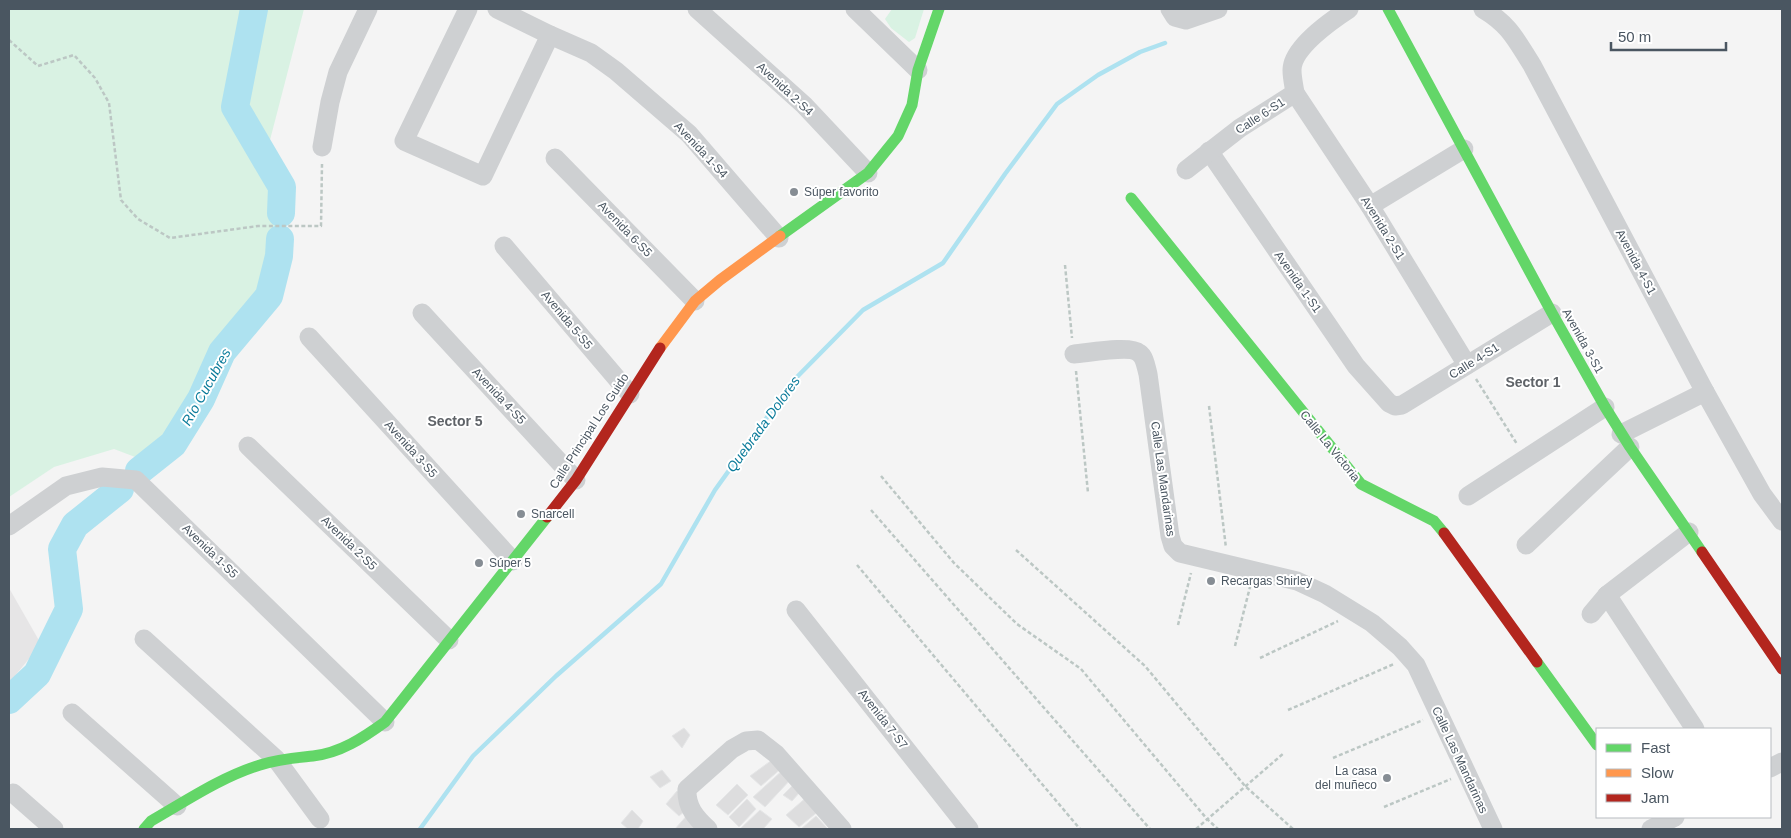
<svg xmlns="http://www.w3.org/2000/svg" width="1791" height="838" viewBox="0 0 1791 838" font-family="Arial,sans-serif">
	<rect width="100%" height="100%" fill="#f4f4f4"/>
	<path fill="#e6e5e6" d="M9,588L41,644L9,683Z"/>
	<g fill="#d9f2e3">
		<path d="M9,9H304L270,140L276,187L274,256L263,287L215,344L195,391L168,433L143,460L114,449L54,467L9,497Z"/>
		<path d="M892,9H924L915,38L909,42L891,28L885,19Z"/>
	</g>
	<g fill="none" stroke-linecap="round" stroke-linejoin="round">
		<path stroke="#aee2f0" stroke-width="4.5" d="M420,829L473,756L556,676L661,584L715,490L793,381L863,310L943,263L1005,174L1057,104L1098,75L1140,52L1165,43"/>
		<g stroke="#aee2f0" stroke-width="28">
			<path d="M254,9L235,107L282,187L281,213"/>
			<path d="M139,471L173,444L201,399L222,352L269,296L279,256L280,239"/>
			<path d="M9,700L37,674L69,609L62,549L75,525L120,489"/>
		</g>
	</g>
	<g fill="#ddddde" stroke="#e5e6e7">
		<path d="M684,728L690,735L682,748L672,736Z"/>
		<path d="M776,757L783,767L761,786L750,776Z"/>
		<path d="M784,769L792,778L765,807L753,797Z"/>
		<path d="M662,770L671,781L660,788L650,777Z"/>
		<path d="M737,784L748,795L728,815L716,805Z"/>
		<path d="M794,784L800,792L792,801L783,795Z"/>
		<path d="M677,791L691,806L679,816L666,804Z"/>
		<path d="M808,796L820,810L799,827L786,815Z"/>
		<path d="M747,799L756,809L739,827L729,817Z"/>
		<path d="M632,810L643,821L638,829H628L621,823Z"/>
		<path d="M760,810L772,819L763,829H740Z"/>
		<path d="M689,813L701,829H675Z"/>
		<path d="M816,816L828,829H801Z"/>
	</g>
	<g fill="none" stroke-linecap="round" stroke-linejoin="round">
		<g stroke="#bcc7c4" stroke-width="2.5" stroke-dasharray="4 2.5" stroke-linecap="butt">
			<path d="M9,40L38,66L74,55L95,78L109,103L121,200L138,219L170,238L258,226H321L322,164"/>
			<path d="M1065,265L1072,338"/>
			<path d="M1076,371L1088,493"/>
			<path d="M1476,379L1517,444"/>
			<path d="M1209,406L1226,548"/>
			<path d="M881,476L954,563L1017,624L1081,669L1207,819L1218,829"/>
			<path d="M871,510L1150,829"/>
			<path d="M1016,550L1145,666L1245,786L1293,829"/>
			<path d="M857,565L1080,829"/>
			<path d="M1178,625L1191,573"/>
			<path d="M1235,646L1250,587"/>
			<path d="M1260,658L1338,621"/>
			<path d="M1288,710L1394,664"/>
			<path d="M1333,758L1423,720"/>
			<path d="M1384,807L1451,779"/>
			<path d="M1196,829L1284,753"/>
		</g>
		<g stroke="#ced0d2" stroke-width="19">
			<path d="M468,9L404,141L483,176L550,35"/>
			<path d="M497,9L550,35L591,53L616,71L689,134L779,238"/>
			<path d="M697,9L804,105L868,173"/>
			<path d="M855,9L918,70"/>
			<path d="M1170,9L1175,17L1186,20L1218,9"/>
			<path d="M1483,9C1510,25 1516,40 1532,65L1705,392L1762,494L1782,521"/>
			<path d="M1295,93L1370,206L1467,365"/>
			<path d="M322,147L330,102L338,72L368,9"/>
			<path d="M1209,151L1356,366L1389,403L1395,406L1402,405L1552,313"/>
			<path d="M555,158L695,301"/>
			<path d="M1186,170L1240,128L1295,93C1294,86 1292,78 1292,70C1292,48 1332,20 1349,9"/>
			<path d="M1370,206L1464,149"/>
			<path d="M504,246L630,394"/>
			<path d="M422,313L576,480"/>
			<path d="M309,337L513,561"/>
			<path d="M1074,354C1088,353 1130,345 1139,353C1145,357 1146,367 1148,374L1170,536L1173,546L1180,553L1297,581L1325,594L1372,623L1400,647L1416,665L1493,829"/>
			<path d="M1621,434L1705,392"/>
			<path d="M248,446L449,640"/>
			<path d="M1468,496L1605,407"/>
			<path d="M9,526L66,486L102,477L136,480L385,722"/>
			<path d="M1526,545L1630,447"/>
			<path d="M1607,595L1695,729"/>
			<path d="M796,610L969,829"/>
			<path d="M1591,614L1607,595L1689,532"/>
			<path d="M144,639L276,759L320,819"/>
			<path d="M72,713L177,806"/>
			<path d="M1770,768L1782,762"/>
			<path d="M13,793L54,829"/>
			<path d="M708,829C696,818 686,807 687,789L732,749L746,741L758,740L776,754L842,829"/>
			<path d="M1651,829L1675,817"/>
		</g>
		<g stroke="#63d668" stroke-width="11">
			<path d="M1388,9L1552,313L1605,407L1630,447L1702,552"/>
			<path d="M1131,198L1361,484L1434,521L1444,533"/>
			<path d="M780,236L868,173L898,136L912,105L918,70L939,9"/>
			<path d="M1537,662L1597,745"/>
			<path d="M144,829L151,821C186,801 221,777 260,765C278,759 294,758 313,756C340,753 363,738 385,722L547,517"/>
		</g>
		<path stroke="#ff974d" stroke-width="11" d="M660,348L695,301L720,280L780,236"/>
		<g stroke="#b3261e" stroke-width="11">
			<path d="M547,517L576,480L660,348"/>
			<path d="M1444,533L1537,662"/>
			<path d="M1702,552L1782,669"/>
		</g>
	</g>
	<g fill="#868d94" stroke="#fff" stroke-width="2">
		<circle cx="794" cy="192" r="5"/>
		<circle cx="521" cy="514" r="5"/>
		<circle cx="479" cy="563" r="5"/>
		<circle cx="1211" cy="581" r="5"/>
		<circle cx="1387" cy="778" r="5"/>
	</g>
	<g text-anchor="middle" stroke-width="4" stroke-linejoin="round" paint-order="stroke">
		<g font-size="12" fill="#4a5661" stroke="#fff">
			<text transform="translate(785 89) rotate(43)" y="4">Avenida 2-S4</text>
			<text transform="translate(1260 116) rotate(-33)" y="4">Calle 6-S1</text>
			<text transform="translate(701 150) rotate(47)" y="4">Avenida 1-S4</text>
			<text transform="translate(1383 228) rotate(58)" y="4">Avenida 2-S1</text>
			<text transform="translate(625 229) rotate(46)" y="4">Avenida 6-S5</text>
			<text transform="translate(1636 262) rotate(62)" y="4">Avenida 4-S1</text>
			<text transform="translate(1298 282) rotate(55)" y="4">Avenida 1-S1</text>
			<text transform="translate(567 320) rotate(50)" y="4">Avenida 5-S5</text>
			<text transform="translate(1583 341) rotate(61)" y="4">Avenida 3-S1</text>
			<text transform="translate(1474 361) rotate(-32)" y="4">Calle 4-S1</text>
			<text transform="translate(499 396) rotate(47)" y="4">Avenida 4-S5</text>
			<text transform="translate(589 431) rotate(-57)" y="4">Calle Principal Los Guido</text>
			<text transform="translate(1330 446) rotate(51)" y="4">Calle La Victoria</text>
			<text transform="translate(411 449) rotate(48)" y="4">Avenida 3-S5</text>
			<text transform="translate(1163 479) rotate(82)" y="4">Calle Las Mandarinas</text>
			<text transform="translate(349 543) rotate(44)" y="4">Avenida 2-S5</text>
			<text transform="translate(210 551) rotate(44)" y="4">Avenida 1-S5</text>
			<text transform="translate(883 719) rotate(52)" y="4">Avenida 7-S7</text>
			<text transform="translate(1460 760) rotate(65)" y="4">Calle Las Mandarinas</text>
		</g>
		<g font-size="12" fill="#4a5661" stroke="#fff" text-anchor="start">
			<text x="804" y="196">Súper favorito</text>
			<text x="531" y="518">Snarcell</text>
			<text x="489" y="567">Súper 5</text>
			<text x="1221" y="585">Recargas Shirley</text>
			<text x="1377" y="775" text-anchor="end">La casa<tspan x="1377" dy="14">del muñeco</tspan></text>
		</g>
		<g font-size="14" font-weight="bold" fill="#5f6368" stroke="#fff">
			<text x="1533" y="387">Sector 1</text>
			<text x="455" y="426">Sector 5</text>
		</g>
		<g font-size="14" font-style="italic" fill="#0c7c9b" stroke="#fff">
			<text transform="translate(206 387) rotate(-61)" y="5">Río Cucubres</text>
			<text transform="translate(763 424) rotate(-54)" y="5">Quebrada Dolores</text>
		</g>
	</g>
	<rect width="1791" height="838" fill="none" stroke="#4a5661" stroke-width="20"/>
	<rect x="1596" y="728" width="175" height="90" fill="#ffffff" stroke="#b7bbc0"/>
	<rect x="1606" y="744" width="25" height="8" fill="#63d668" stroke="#b7bbc0"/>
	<text x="1641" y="753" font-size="15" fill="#4a5661">Fast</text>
	<rect x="1606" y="769" width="25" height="8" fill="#ff974d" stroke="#b7bbc0"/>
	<text x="1641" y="778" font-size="15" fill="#4a5661">Slow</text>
	<rect x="1606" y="794" width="25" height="8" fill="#b3261e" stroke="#b7bbc0"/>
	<text x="1641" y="803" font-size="15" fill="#4a5661">Jam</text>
	<path d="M1611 42v8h115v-8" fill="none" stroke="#4a5661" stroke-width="2.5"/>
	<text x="1618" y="42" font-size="15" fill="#4a5661" stroke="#ffffff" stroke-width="4" paint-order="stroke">50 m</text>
</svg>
